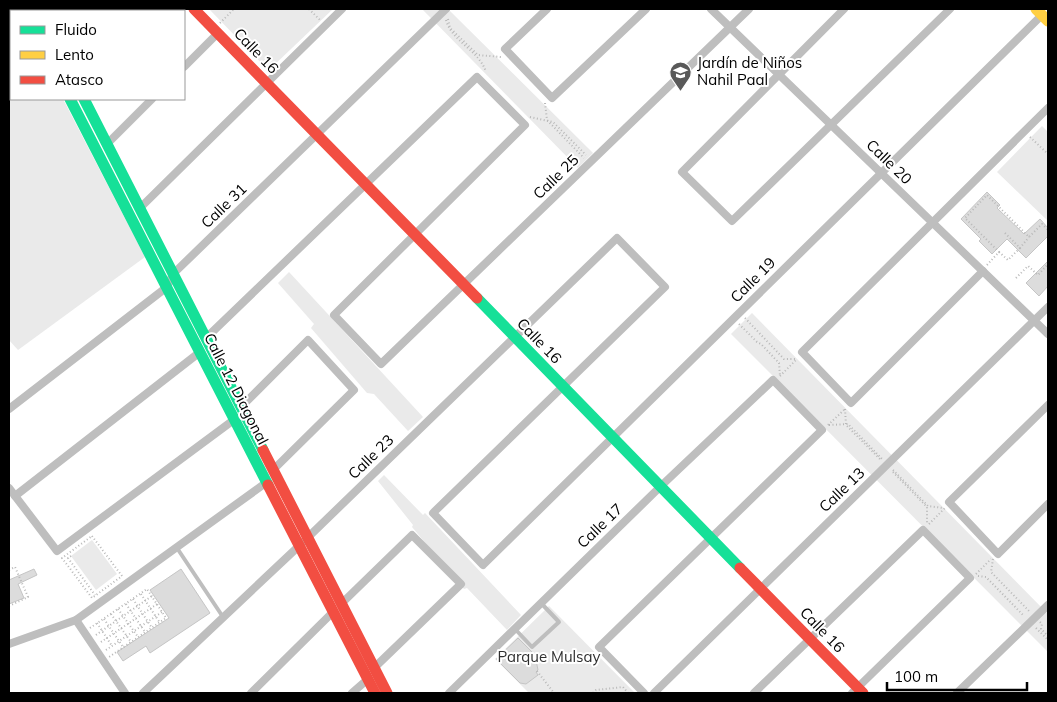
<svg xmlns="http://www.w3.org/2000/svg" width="1057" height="702" viewBox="0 0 1057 702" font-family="Mulish,sans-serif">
	<rect width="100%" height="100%" fill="#fff"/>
	<g fill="#eaeaea">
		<path d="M209,9H333L270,69H267Z"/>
		<path d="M422,9H448L593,153L578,168Z"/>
		<path d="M11,14V99H63L145,257L18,350L9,340V16Z"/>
		<path d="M1042,126L1048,132V221L997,172Z"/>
		<path d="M289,272L423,417L408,431L374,394L367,393L311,328L314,324L278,283Z"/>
		<path d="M752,313L1048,614V652L731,334Z"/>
		<path d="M384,475L423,515L425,513L521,615L507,630L467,588L464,589L412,527L413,525L378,481Z"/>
		<path d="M92,540L117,574L96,590L71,556Z"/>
		<path d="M549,606L635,693H529L495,659Z"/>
	</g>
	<g fill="#dcdcdc" stroke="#c5c5c5">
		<path d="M987,192L1000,205L997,208L1024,234L1040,219L1048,228V236L1026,258L1007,239L992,254L979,241L981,239L961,219Z"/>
		<path d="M1048,261V286L1039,296L1026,283Z"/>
		<path d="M34,569L37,575L18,584L24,598L9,604V580Z"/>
		<path d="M181,569L210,613L150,653L146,646L123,661L117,652L169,618L150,590Z"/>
		<path d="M518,638L535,655L538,670L536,672L538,675L526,684L520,683L496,659Z"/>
	</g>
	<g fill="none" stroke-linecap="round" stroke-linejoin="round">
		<g stroke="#b8b8b8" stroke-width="2" stroke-dasharray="1 2.5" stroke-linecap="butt">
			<path d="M309,9L320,20"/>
			<path d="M448,19L450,28L478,55L501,57"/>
			<path d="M446,20C452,42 479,50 486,72"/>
			<path d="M220,23L234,9"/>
			<path d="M545,103L547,120L584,158"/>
			<path d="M530,117L553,122L586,155"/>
			<path d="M1030,137L1048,154"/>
			<path d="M1005,233L1020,248L1029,237"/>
			<path d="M999,252L1008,260L1020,248"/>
			<path d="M987,265L999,252L965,218L987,195L1029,237L1042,224L1048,230"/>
			<path d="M1016,278L1028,266L1038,275L1048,264"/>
			<path d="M745,318L784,359H797"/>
			<path d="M739,324L757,342L761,344L779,363L780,376"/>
			<path d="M780,376L796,360"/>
			<path d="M845,409L846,425L881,460"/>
			<path d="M828,425L844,410"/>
			<path d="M829,425L848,424L882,459"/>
			<path d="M893,470L928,506L943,508"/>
			<path d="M893,472L927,507V523"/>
			<path d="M929,524L945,508"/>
			<path d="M92,536L122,576L92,598L62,558Z"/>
			<path d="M71,556L68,558L95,595"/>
			<path d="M993,559L991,572L1029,611"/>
			<path d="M9,570L15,567L28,597L9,606"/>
			<path d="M976,574L991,559"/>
			<path d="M978,576L986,577L1024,616"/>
			<path d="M141,594L160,623"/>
			<path d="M133,599L152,628"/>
			<path d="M126,604L145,632"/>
			<path d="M118,609L138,637"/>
			<path d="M111,614L131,642"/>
			<path d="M104,619L123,647"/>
			<path d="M1040,622L1042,624L1041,629L1048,636"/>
			<path d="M97,623L112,646"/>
			<path d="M90,628L147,589L166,618L109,657"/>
			<path d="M1036,628L1048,640"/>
			<path d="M96,635L152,596"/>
			<path d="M101,642L157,604"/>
			<path d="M106,650L162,612"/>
			<path d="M537,671L554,693"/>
			<path d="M593,693L596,690L623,687L628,693"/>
		</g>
		<g stroke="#bebebe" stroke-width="4">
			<path d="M177,548L223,617"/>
			<path d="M515,629L532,647L559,622L541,603"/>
		</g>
		<g stroke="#bebebe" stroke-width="8">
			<path d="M547,9L505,49L552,98L646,9"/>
			<path d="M711,9L1048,334"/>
			<path d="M844,9L682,172L732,221L950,9"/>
			<path d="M140,11L142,9"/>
			<path d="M184,67L218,33"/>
			<path d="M107,144L152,99"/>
			<path d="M140,208L342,9"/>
			<path d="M983,271L851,403L802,352L1048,108"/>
			<path d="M206,338L477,77L525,125L334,315L381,364L749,9"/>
			<path d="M1048,405L949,502L998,554L1048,504"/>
			<path d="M241,407L308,340L354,390L273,470"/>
			<path d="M9,409L167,287L173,274L446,9"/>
			<path d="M9,488L57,551L235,419"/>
			<path d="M15,496L200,352"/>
			<path d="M341,604L412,535L461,584L374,668"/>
			<path d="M76,620L125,693"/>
			<path d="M9,644L76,620L267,482"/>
			<path d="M143,693L300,545L617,238L665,287L433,513L483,565L1042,15"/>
			<path d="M251,693L334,611"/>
			<path d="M352,693L368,679"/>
			<path d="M449,693L661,486L773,380L822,430L599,647L644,693"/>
			<path d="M654,693L1048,307"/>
			<path d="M754,693L923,530L970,578L852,693"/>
			<path d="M957,693L1048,605"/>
		</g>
		<g stroke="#16e098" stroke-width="11">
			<path d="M23,9L25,11"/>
			<path d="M70,99L268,485"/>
			<path d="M84,99L263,450"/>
			<path d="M477,298L740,568"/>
		</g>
		<g stroke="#ffcf43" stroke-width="11">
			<path d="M38,9L39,11"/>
			<path d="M1036,9L1048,21"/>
		</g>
		<g stroke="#f24e42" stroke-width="11">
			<path d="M194,9L477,298"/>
			<path d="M263,450L387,693"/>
			<path d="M268,485L375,693"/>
			<path d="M740,568L863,693"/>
		</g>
	</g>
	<defs>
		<symbol id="school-pin" viewBox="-11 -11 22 30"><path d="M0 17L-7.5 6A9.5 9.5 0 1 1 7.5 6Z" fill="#595959" stroke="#fff"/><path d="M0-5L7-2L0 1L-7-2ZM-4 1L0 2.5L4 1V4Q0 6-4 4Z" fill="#fff"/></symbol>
	</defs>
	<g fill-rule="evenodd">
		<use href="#school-pin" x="668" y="60" width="25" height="34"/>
	</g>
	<g text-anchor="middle" stroke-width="4" stroke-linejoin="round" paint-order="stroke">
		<g font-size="15" fill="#000" stroke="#fff">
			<text transform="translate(256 51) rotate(46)" y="5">Calle 16</text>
			<text transform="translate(889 162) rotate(44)" y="5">Calle 20</text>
			<text transform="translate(556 177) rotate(-44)" y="5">Calle 25</text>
			<text transform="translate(224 206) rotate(-44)" y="5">Calle 31</text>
			<text transform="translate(753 280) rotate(-45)" y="5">Calle 19</text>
			<text transform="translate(539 341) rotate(46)" y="5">Calle 16</text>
			<text transform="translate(236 389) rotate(63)" y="5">Calle 12 Diagonal</text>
			<text transform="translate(371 457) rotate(-44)" y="5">Calle 23</text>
			<text transform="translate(842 490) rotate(-44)" y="5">Calle 13</text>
			<text transform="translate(600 526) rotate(-44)" y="5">Calle 17</text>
			<text transform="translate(822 630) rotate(46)" y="5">Calle 16</text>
		</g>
		<g font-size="15" fill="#000" stroke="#fff" text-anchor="start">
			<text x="697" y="68">Jardín de Niños<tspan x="697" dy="17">Nahil Paal</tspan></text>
		</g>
		<g font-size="15" fill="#2f2f2f" stroke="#fff">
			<text x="549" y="662">Parque Mulsay</text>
		</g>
	</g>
	<rect width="1057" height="702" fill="none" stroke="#000000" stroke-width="20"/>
	<rect x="10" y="10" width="175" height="90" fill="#ffffff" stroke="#999999"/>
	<rect x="20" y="26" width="25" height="8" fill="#16e098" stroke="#999999"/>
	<text x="55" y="35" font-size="15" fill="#000000">Fluido</text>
	<rect x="20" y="51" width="25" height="8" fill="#ffcf43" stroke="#999999"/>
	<text x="55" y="60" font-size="15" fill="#000000">Lento</text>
	<rect x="20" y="76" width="25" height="8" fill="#f24e42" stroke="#999999"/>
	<text x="55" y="85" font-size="15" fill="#000000">Atasco</text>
	<path d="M887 682v8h140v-8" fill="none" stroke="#000000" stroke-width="2.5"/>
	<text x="894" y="682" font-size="15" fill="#000000" stroke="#ffffff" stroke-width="4" paint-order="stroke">100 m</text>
</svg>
